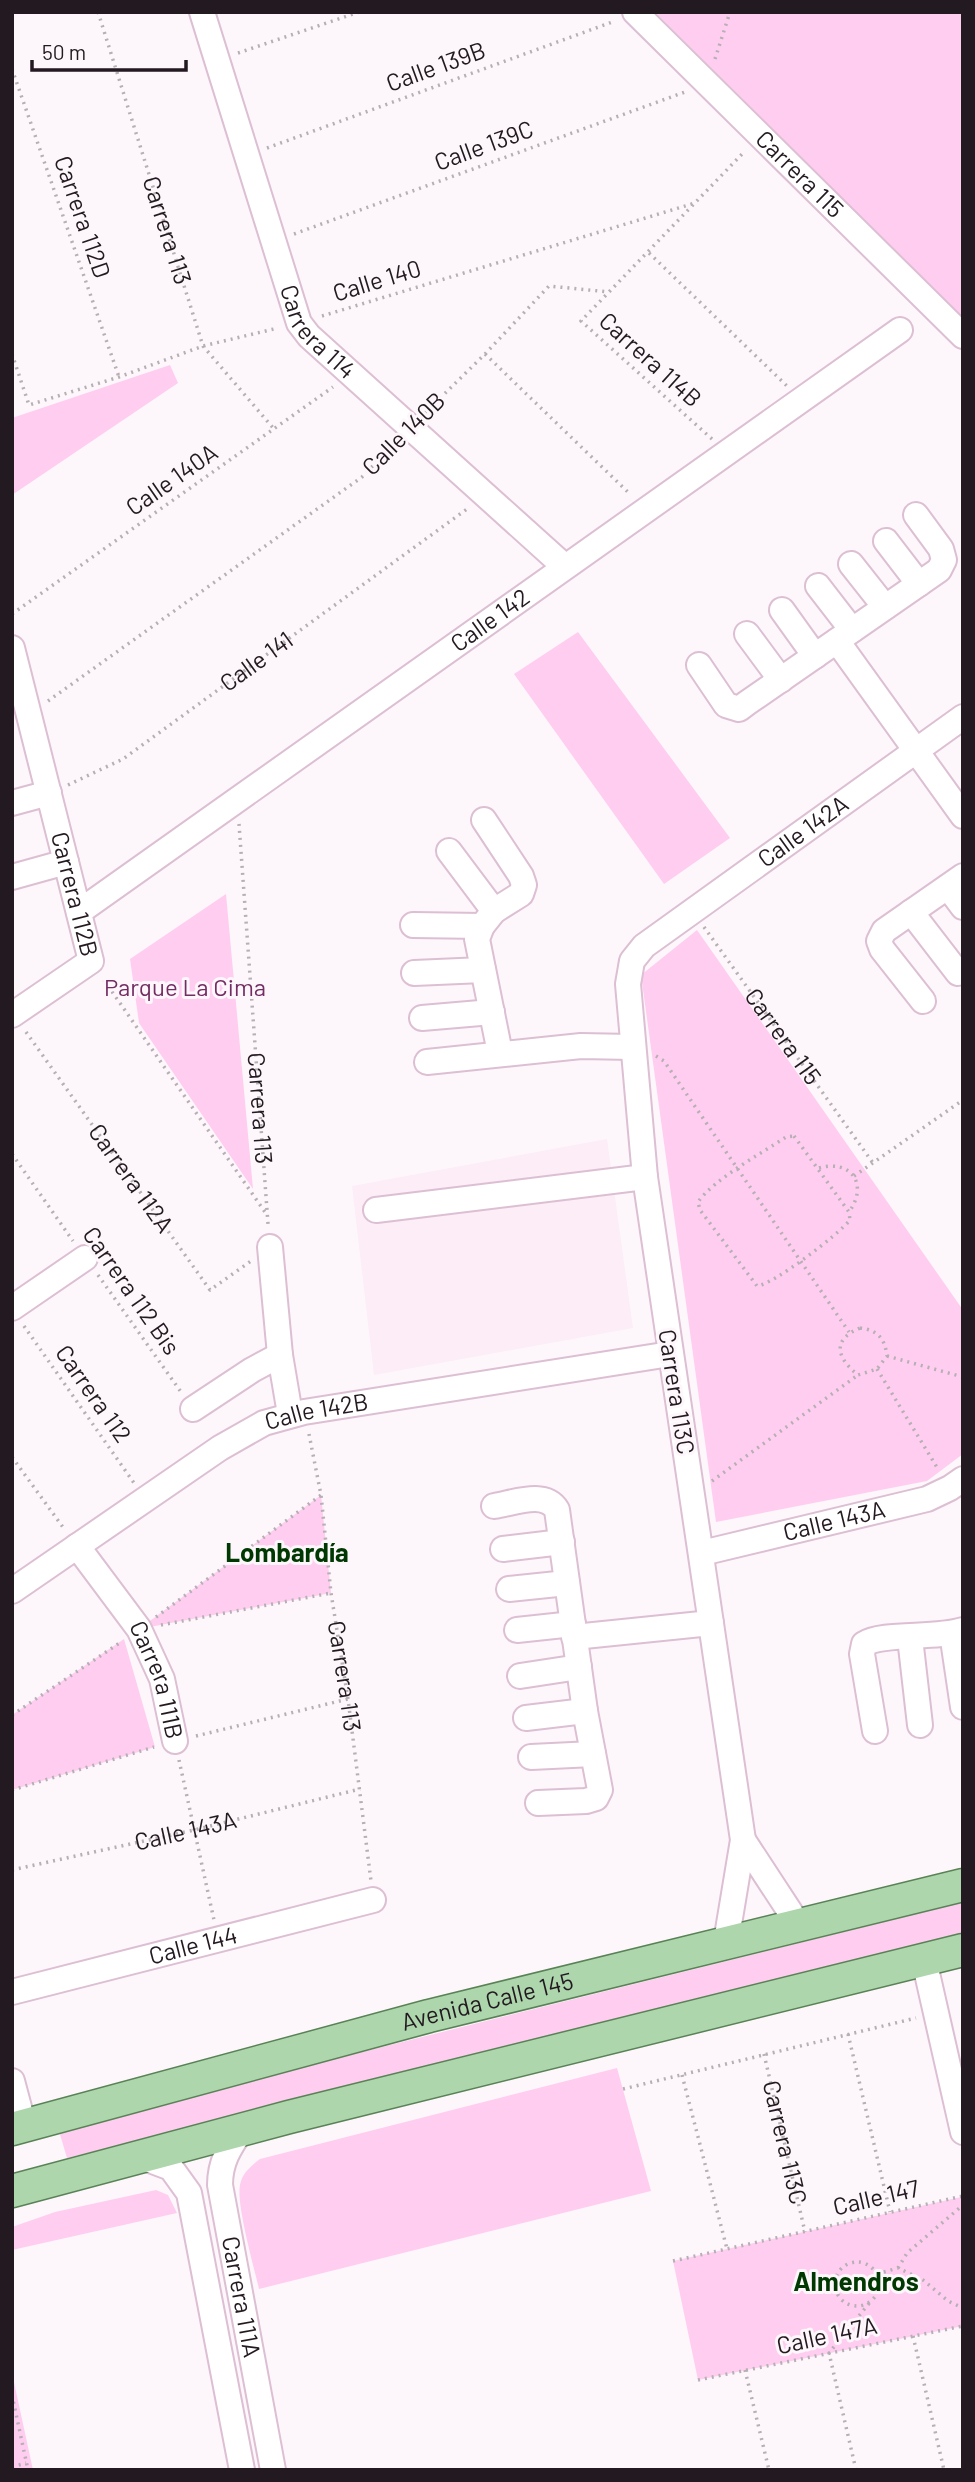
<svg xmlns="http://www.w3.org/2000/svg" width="975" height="2482" viewBox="0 0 975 2482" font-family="Barlow,sans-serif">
	<rect width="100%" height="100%" fill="#fdf7fb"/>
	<path fill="#fcedf7" d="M607,1139L633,1328L374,1375L352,1186Z"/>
	<g fill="#ffcdf0">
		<path d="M655,12H963V318Z"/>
		<path d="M170,365L178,383L12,495V418Z"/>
		<path d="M578,632L730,838L664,884L514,674Z"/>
		<path d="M226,894L253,1189L139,1023L130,959Z"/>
		<path d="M697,930L963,1310V1454L927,1481L716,1522L641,975Z"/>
		<path d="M321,1495L331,1593L139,1629Z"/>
		<path d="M124,1639L155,1747L12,1790V1715Z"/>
		<path d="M963,1902V1935L67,2158L59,2131L294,2069Z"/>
		<path d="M617,2068L651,2191L259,2289C254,2267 236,2204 240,2185C242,2173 251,2166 260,2159Z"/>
		<path d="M156,2190L168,2195L177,2213L12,2250V2227L55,2212Z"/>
		<path d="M961,2197L963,2206V2326L698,2380L673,2261Z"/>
		<path d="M12,2373L33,2470H12Z"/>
	</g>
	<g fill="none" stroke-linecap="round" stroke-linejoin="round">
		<defs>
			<g id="minor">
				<path id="s9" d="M202,12L299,323L309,336L564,566"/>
				<path id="s10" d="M635,12L963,336"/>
				<path d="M886,541L919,584"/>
				<path d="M851,564L885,607"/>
				<path d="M818,586L852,630"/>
				<path d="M782,610L815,656"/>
				<path d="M747,634L781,680"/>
				<path d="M837,641L963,816"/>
				<path id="s11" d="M12,648L91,961L12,1015"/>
				<path d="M699,665L726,705L739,709L747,703L939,570L944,560L941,549L916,515"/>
				<path d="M12,803L49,793"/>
				<path d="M484,820L521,876L524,885L521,894L494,911L482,926L477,939L500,1053"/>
				<path d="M449,851L494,911"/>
				<path d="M12,877L66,862"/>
				<path d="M948,887L963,907"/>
				<path id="s12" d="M79,912L900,330"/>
				<path d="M911,912L958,973"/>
				<path d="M413,925L482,926"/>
				<path d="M414,973L483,970"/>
				<path d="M923,1001L882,949L879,941L884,931L963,876"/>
				<path d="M422,1018L492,1012"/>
				<path d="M427,1062L581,1046L632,1047"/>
				<path d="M376,1210L645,1177"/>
				<path d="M270,1247L280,1355L290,1414"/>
				<path d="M12,1308L85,1258"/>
				<path d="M193,1409L252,1370L280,1355"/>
				<path d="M494,1506C514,1503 545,1490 557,1510L585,1711L600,1790L596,1798L586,1801L538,1803"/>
				<path id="s13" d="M77,1546L139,1629L162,1679L175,1741"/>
				<path d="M503,1549L562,1542"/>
				<path id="s14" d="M702,1553L927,1499L950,1488L963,1479"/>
				<path d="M509,1589L567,1583"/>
				<path id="s15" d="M12,1591L220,1448L264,1423L304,1412L670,1354"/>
				<path d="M517,1630L573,1624"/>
				<path d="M952,1633L963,1707"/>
				<path d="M574,1637L711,1623"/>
				<path d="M910,1638L920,1725"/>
				<path d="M520,1676L579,1667"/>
				<path d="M526,1718L585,1711"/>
				<path d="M875,1731L862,1654L864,1644C882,1632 936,1639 963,1630"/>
				<path d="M531,1757L593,1754"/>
				<path d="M743,1840L798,1924"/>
				<path id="s16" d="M726,1942L743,1840L645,1177L628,984L632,961L644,946L963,717"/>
				<path d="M924,1960L963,2132"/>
				<path id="s17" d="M12,1992L373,1900"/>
				<path d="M12,2081L24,2126"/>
				<path id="s18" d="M242,2129C229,2148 220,2162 220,2185L273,2470"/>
				<path d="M139,2156L171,2168L189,2193L242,2470"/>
			</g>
			<g id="major">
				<path id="s19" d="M12,2129L429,2016L963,1885"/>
				<path d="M12,2191L289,2117L963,1950"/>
			</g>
		</defs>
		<use href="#minor" stroke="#ddbfd3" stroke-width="28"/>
		<use href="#major" stroke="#5a8257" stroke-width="35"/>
		<g stroke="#b6afb4" stroke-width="3.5" stroke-dasharray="2 5" stroke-linecap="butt">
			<path id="s1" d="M98,12L203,346L274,429"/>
			<path d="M238,53L359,12"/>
			<path d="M715,59L730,12"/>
			<path d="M12,69L119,377"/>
			<path d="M267,148L615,21"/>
			<path d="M294,234L685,92"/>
			<path d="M649,253L787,386"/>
			<path d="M322,316L695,203"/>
			<path d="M12,354L29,405L119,377L203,346L278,328"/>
			<path d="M485,354L631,495"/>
			<path d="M425,413L485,354L549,286L609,292"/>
			<path d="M712,439L581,321L745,151"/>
			<path d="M12,614L333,387"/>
			<path d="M48,701L362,477L395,443"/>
			<path id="s2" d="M68,785L123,759L467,509"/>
			<path id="s3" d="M239,824L268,1224"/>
			<path id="s4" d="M704,927L873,1163"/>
			<path d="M104,980L267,1215"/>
			<path id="s5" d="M26,1032L210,1290L251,1261"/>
			<path d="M656,1056L664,1061L849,1332"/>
			<path d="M794,1136L849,1212L850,1220C838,1235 774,1284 757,1286L700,1210L698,1202C714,1179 762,1153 786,1137Z"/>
			<path d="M12,1154L73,1241"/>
			<path d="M819,1168C851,1159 869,1184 849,1212"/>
			<path d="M854,1176L963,1100"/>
			<path d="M98,1275L181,1392"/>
			<path d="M24,1326L134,1483"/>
			<path d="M860,1328C878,1330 885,1339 887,1356L877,1369L858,1375C837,1358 831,1340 860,1328Z"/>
			<path d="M887,1356L963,1377"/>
			<path d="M877,1369L938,1469"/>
			<path id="s6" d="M309,1434L321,1495L331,1593L348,1699L371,1881"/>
			<path d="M12,1457L65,1530"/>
			<path d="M712,1481L858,1375"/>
			<path d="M156,1617L321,1495"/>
			<path d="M161,1625L331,1593"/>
			<path d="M12,1715L121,1642"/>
			<path d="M196,1736L348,1699"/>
			<path d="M179,1760L214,1920"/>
			<path d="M12,1790L154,1747"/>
			<path id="s7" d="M12,1870L194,1830L360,1789"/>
			<path d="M848,2034L890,2212"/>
			<path id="s8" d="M764,2054L805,2232"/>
			<path d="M682,2075L727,2249"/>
			<path d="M623,2089L916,2018"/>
			<path d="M673,2261L963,2196"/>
			<circle cx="857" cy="2284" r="22"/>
			<path d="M898,2268L907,2253L963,2205"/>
			<path d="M877,2274L898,2268L923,2280L948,2301L963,2308"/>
			<path d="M913,2336L944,2470"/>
			<path d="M745,2370L769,2470"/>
			<path d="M698,2380L963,2326"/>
			<path d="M12,2395L28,2470"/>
			<path d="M12,2467L26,2463"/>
			<path d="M856,2470L829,2353L871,2301"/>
		</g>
		<use href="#minor" stroke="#fff" stroke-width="24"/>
		<use href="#major" stroke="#aed6ac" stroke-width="32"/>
	</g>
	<g text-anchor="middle" stroke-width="6" stroke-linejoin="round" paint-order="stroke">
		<g font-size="24" fill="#231920" stroke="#fdf7fb">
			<text transform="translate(436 67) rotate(-20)" y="8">Calle 139B</text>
			<text transform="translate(484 146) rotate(-20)" y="8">Calle 139C</text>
			<text dy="8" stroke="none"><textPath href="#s10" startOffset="231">Carrera 115</textPath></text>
			<text transform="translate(82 217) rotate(71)" y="8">Carrera 112D</text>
			<text dy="8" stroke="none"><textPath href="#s1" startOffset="229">Carrera 113</textPath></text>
			<text transform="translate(377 281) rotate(-17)" y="8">Calle 140</text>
			<text dy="8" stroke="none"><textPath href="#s9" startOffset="343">Carrera 114</textPath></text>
			<text transform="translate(650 360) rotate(42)" y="8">Carrera 114B</text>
			<text transform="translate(404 434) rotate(-45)" y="8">Calle 140B</text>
			<text transform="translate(172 480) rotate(-35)" y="8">Calle 140A</text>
			<text dy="8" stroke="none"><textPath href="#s12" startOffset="504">Calle 142</textPath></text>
			<text dy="8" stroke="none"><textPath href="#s2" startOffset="226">Calle 141</textPath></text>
			<text dy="8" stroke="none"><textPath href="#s16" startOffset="1206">Calle 142A</textPath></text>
			<text dy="8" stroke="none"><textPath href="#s11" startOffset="254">Carrera 112B</textPath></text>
			<text dy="8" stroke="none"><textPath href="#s4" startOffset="135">Carrera 115</textPath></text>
			<text dy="8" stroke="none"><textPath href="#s3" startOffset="285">Carrera 113</textPath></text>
			<text dy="8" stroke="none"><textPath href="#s5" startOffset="180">Carrera 112A</textPath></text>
			<text transform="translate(131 1291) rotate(55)" y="8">Carrera 112 Bis</text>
			<text transform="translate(676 1392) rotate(81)" y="8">Carrera 113C</text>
			<text transform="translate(93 1394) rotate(55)" y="8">Carrera 112</text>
			<text dy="8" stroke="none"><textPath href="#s15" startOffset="357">Calle 142B</textPath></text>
			<text dy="8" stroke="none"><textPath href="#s14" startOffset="136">Calle 143A</textPath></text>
			<text dy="8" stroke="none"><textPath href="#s6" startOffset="245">Carrera 113</textPath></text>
			<text dy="8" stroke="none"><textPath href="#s13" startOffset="158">Carrera 111B</textPath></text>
			<text dy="8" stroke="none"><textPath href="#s7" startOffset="178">Calle 143A</textPath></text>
			<text dy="8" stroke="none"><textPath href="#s17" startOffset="187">Calle 144</textPath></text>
			<text dy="8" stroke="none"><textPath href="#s19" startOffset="492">Avenida Calle 145</textPath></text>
			<text dy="8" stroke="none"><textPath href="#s8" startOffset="91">Carrera 113C</textPath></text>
			<text transform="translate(876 2198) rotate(-13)" y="8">Calle 147</text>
			<text dy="8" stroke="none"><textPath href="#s18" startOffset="175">Carrera 111A</textPath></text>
			<text transform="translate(827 2336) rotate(-12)" y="8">Calle 147A</text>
		</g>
		<g font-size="24" fill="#742d63" stroke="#fdf7fb">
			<text x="185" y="996">Parque La Cima</text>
		</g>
		<g font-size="26" font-weight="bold" fill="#003801" stroke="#fdf7fb">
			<text x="287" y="1562">Lombardía</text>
			<text x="856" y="2291">Almendros</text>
		</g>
	</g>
	<rect width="975" height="2482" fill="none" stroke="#231920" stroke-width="28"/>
	<path d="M32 60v10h154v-10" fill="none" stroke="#231920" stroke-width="3.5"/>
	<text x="42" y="60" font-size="21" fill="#231920" stroke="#fdf7fb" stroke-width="5" paint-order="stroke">50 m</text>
</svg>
